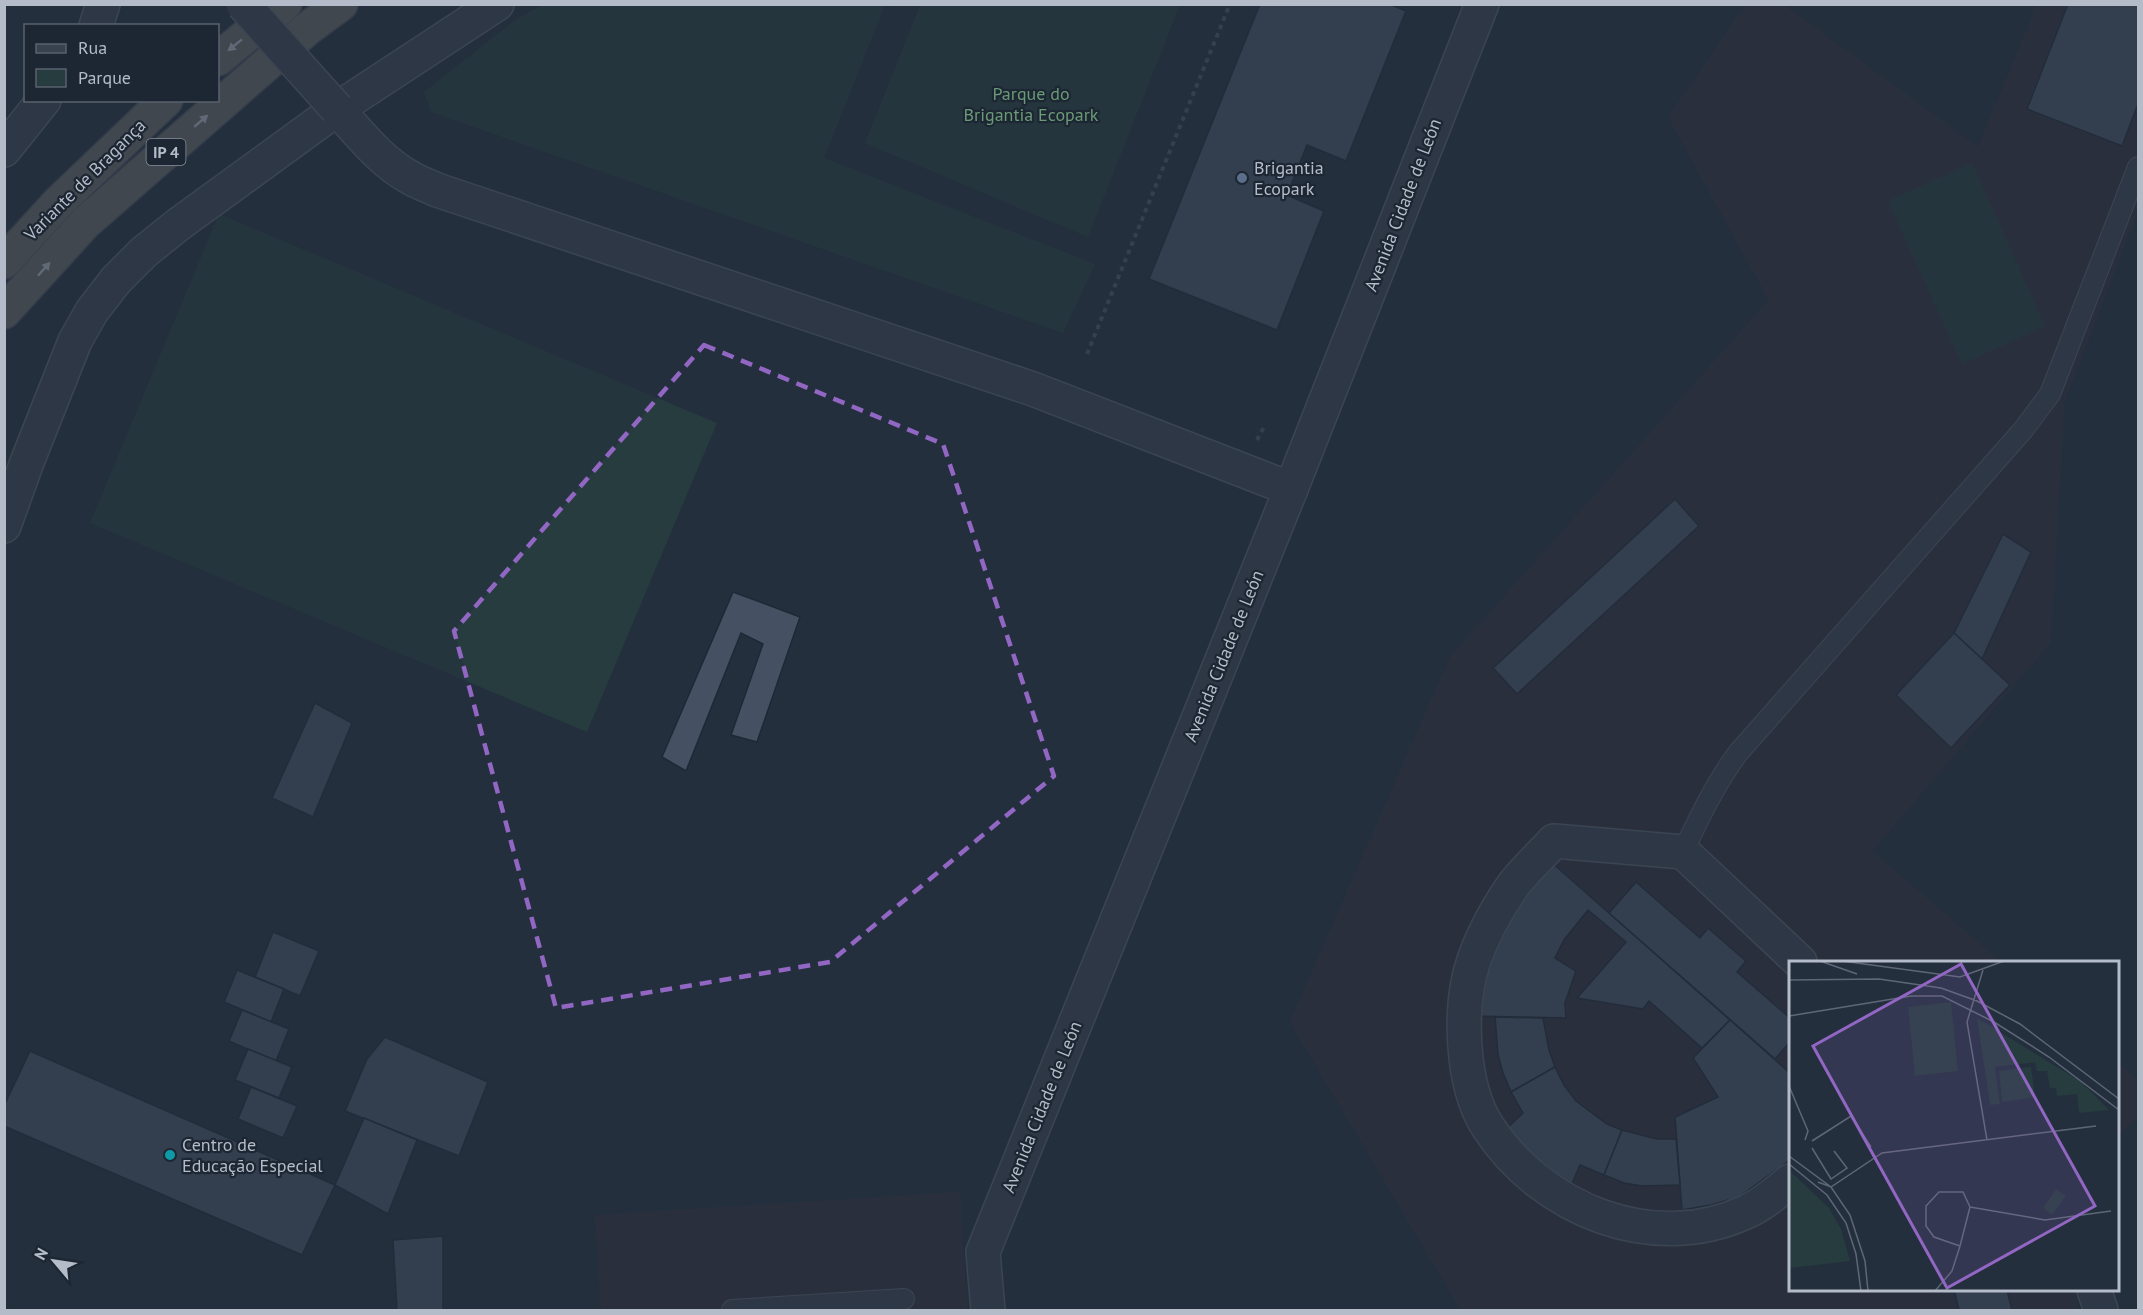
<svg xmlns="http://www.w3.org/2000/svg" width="2143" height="1315" viewBox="0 0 2143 1315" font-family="'PT Sans',sans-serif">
	<rect width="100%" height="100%" fill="#242f3e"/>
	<g fill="#32303f">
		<path d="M1746,5H1784L1978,147L2037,5H2138V211L2064,404L2051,642L1872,851L2001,962H1790V1290H2076L2078,1310H1461L1290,1022L1450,657L1769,300L1668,117Z"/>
		<path d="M2118,1063L2138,1081V1116L2118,1136Z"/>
		<path d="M960,1192L967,1310H601L595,1215Z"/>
	</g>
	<g fill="#263c3f">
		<path d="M544,4L885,5L824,158L1095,264L1063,333L431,112L424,92L518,18Z"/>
		<path d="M920,5H1180L1088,237L865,143Z"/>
		<path d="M1972,163L2045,326L1962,364L1888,201Z"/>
		<path d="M219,214L717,423L587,732L90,523Z"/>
	</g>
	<g fill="#455162" stroke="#1f2835" stroke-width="1.5">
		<path d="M1260,4H1389L1406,11L1346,161L1307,145L1287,195L1324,211L1277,330L1149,279Z"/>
		<path d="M2068,4H2138V104L2122,146L2027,109Z"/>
		<path d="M1675,499L1699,526L1517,694L1493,668Z"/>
		<path d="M2003,534L2031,552L1982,659L1954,633Z"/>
		<path d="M733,592L800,617L757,742L731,735L763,644L741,633L686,771L662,757Z"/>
		<path d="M1954,633L2010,685L1951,748L1896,695Z"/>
		<path d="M315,703L352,723L313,817L272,798Z"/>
		<path d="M1549,860L1730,1020L1702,1048L1649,1001L1643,1009L1577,998L1626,942L1588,910L1564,940L1555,958L1576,971L1565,1003L1566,1018L1472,1016L1507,910Z"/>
		<path d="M1636,882L1700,938L1708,928L1746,961L1737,972L1790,1018V1042L1775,1059L1609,913Z"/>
		<path d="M273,932L319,951L300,996L255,977Z"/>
		<path d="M237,970L284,989L271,1022L224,1002Z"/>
		<path d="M242,1010L289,1029L276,1061L229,1041Z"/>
		<path d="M1495,1017L1543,1018L1549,1050L1555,1067L1511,1092L1503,1073L1498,1055Z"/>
		<path d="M1730,1020L1790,1073V1160L1739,1197L1711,1205L1682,1210L1675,1117L1718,1097L1693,1058Z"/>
		<path d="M385,1037L488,1082L459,1156L345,1111L367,1059Z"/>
		<path d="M248,1049L292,1067L279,1098L235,1080Z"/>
		<path d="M30,1051L335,1185L302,1255L4,1126V1106Z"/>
		<path d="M1555,1067L1564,1085L1576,1101L1607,1124L1622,1130L1604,1175L1580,1165L1571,1186L1518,1145L1506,1129L1523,1113L1511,1092Z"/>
		<path d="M251,1087L297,1106L283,1138L238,1119Z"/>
		<path d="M364,1118L417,1140L388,1214L335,1185Z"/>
		<path d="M1622,1130L1657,1139H1676L1680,1185L1642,1186L1624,1183L1604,1175Z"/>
		<path d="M443,1236V1310H397L393,1240Z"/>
		<path d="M1954,1290H2007L2012,1310H1959Z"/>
	</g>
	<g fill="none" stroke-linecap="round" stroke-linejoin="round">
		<defs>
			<g id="service">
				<path d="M1683,852C1699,818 1715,784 1738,753L2023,430L2050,394L2138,167"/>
				<path d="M732,1310L904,1299"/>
			</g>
			<g id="minor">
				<path d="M96,26L103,4"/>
				<path d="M337,109C360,134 381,162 411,178C419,183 429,186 437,190L1033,389L1291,489"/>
				<path d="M4,150L44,100"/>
				<path d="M4,526L27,462L75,341L92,311L116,280L144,252L179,224L337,109L497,4"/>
				<path d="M1790,1181C1777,1192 1762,1205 1746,1212C1653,1255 1542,1210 1488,1127C1461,1086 1458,1006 1474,960C1483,934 1498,907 1514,884C1526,869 1541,855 1554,841L1683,852L1800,962"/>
				<path d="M2094,1290L2101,1310"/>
				<path d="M988,1310L983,1252L1291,489L1482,4"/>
			</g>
			<g id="trunk">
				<path d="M218,59L285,4"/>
				<path d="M4,262L59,202L166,100"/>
				<path d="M4,312L85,223L307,29L341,4"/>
			</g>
		</defs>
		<use href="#service" stroke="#565f6c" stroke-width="22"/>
		<use href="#minor" stroke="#565f6c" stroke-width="36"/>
		<use href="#trunk" stroke="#434c59" stroke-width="36"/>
		<g stroke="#44595c" stroke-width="4" stroke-dasharray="4.5 4.5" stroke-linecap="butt">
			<path d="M1087,354L1230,4"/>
			<path d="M1257,440L1265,425"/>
		</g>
		<use href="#service" stroke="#38414e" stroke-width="20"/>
		<use href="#minor" stroke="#38414e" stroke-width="33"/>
		<use href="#trunk" stroke="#656462" stroke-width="33"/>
		<defs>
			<path id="minor-bridge" d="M243,4L337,109"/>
		</defs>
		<use href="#minor-bridge" stroke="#565f6c" stroke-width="36" stroke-linecap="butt"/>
		<use href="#minor-bridge" stroke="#38414e" stroke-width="33"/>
	</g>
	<defs><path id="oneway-solid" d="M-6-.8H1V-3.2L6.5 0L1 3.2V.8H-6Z" transform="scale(1.5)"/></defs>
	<g fill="#a8afba">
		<use href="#oneway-solid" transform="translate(235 45) rotate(141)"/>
		<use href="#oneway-solid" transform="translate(201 121) rotate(-41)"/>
		<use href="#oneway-solid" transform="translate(44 269) rotate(-48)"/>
	</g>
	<path d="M0 0H2143V1315H0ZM704,345L943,444L1054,776L830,962L556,1008L454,631Z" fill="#242f3e" fill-opacity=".55" fill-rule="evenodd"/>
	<path fill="none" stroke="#9266c3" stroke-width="4.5" stroke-dasharray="12 8" stroke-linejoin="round" d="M704,345L943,444L1054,776L830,962L556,1008L454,631Z"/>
	<circle fill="#5c6f8a" stroke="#1d2633" stroke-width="2" cx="1242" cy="178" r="6"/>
	<circle fill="#0f9aa8" stroke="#1d2633" stroke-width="2" cx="170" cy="1155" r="6"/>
	<g text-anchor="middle" stroke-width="4.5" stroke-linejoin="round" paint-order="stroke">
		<rect fill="#1d2633" stroke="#878f9c" stroke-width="1.5" x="146.5" y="139" width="39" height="26" rx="4.5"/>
		<g font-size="16" font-weight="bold" fill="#b4bcc9">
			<text x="166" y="158">IP 4</text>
		</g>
		<g font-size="18" fill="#6b9a76" stroke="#1d2633">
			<text x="1031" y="100">Parque do<tspan x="1031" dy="21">Brigantia Ecopark</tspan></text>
		</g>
		<g font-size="18" fill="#b4bcc9" stroke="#1d2633" text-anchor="start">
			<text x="1254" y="174">Brigantia<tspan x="1254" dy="21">Ecopark</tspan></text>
			<text x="182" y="1151">Centro de<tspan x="182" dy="21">Educação Especial</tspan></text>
		</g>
		<g font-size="18" fill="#b4bcc9" stroke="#1d2633">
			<text transform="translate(85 180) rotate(-45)" y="6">Variante de Bragança</text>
			<text transform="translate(1403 205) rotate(-69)" y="6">Avenida Cidade de León</text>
			<text transform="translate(1224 656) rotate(-68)" y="6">Avenida Cidade de León</text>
			<text transform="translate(1042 1107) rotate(-68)" y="6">Avenida Cidade de León</text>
		</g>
	</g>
	<g transform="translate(1789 961)">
		<rect width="330" height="330" fill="#242f3e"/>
		<path d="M162,41L169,110L126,115L119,46ZM188,57L291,120L320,149L290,152L288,133L268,135L267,127H261L258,110H248L246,101L206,106L211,143L201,144ZM242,106L246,136L213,141L210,110ZM0,209L40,247L52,268L61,300L0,307ZM267,228L277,235L263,254L254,247Z" fill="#263c3f"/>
		<path fill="none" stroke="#5e6776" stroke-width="1.5" d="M31,0L68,13M53,0L171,16L215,0M194,9L178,61L198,179M0,19L90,18L152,27L188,40L231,63L330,138M0,55L122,35H153L205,61L260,96L330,149M0,125L19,170L16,179M23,180L62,155L82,186M23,187L42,218L58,207L45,190M0,195L42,226L61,254L76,300L79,330M0,203L38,234L57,262L67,293L72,330M29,221L42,226L93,192L307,165M181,246L256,259L322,250M146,330L163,310L171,285L181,246L174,231H150L137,245V265L145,276L171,285"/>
		<path fill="#9266c3" fill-opacity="0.15" stroke="#9266c3" stroke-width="3" d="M172,3L306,245L158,327L24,85Z"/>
		<rect width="330" height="330" fill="none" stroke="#b4bcc9" stroke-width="3"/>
	</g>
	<rect width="2143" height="1315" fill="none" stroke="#b4bcc9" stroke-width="12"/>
	<rect x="24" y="24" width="195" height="78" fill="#1d2633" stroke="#59626f" stroke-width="1.5"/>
	<rect x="36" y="44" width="30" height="9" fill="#38414e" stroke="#59626f" stroke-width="1.5"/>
	<text x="78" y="54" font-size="18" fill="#b4bcc9">Rua</text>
	<rect x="36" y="69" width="30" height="18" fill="#263c3f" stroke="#59626f" stroke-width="1.5"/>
	<text x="78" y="84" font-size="18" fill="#b4bcc9">Parque</text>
	<g transform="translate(54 1261) rotate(299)" stroke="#1d2633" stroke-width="4.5" paint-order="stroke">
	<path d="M0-4.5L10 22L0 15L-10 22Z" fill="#b4bcc9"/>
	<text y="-9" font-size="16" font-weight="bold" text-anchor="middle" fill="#b4bcc9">N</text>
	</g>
</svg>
